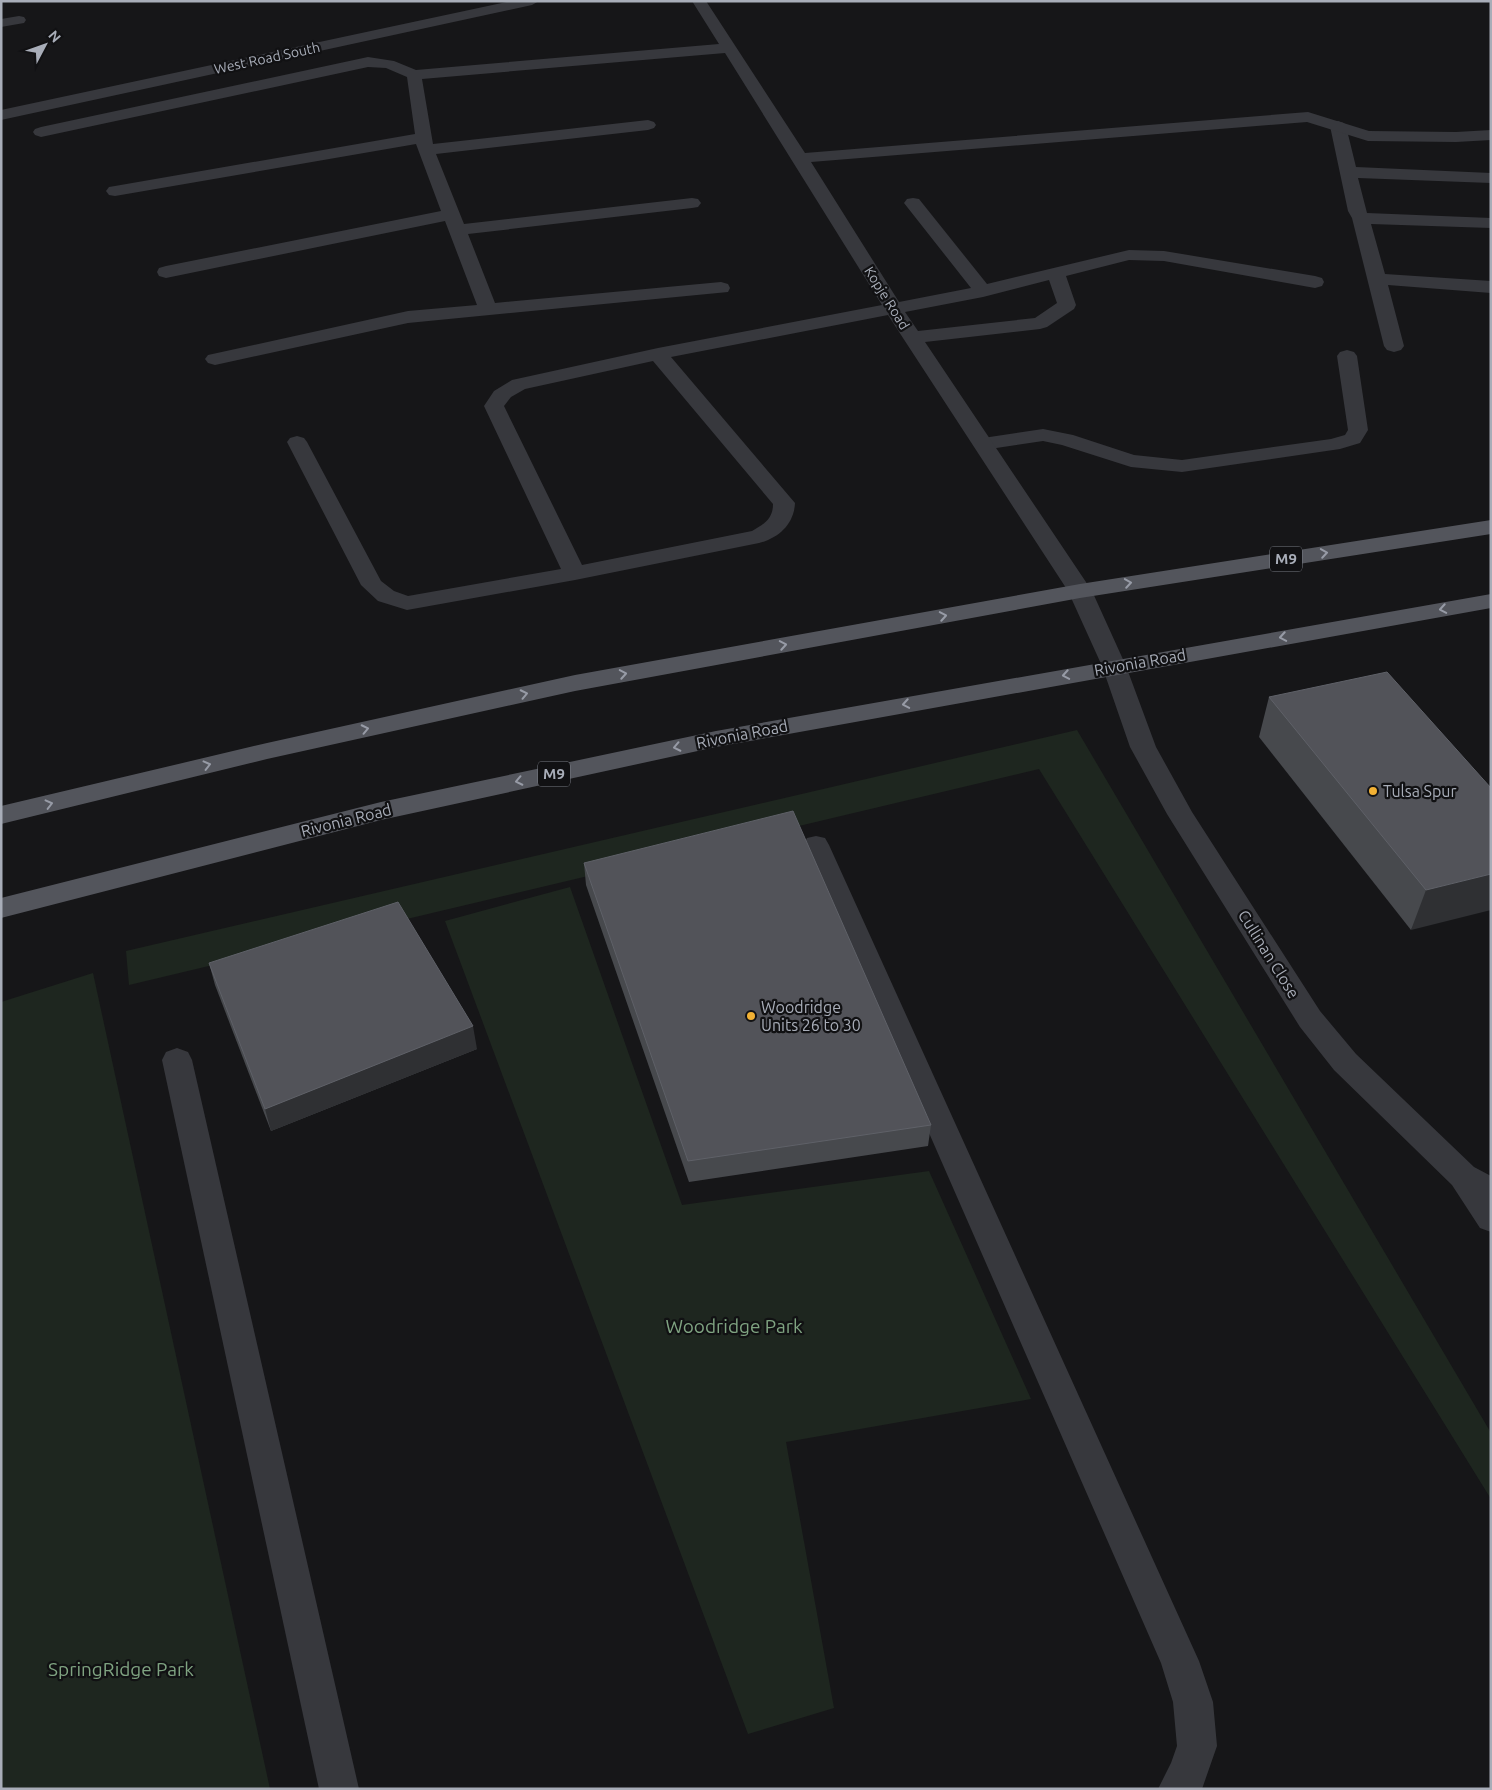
<svg xmlns="http://www.w3.org/2000/svg" width="1492" height="1790" viewBox="0 0 1492 1790" font-family="Ubuntu,sans-serif">
	<rect width="100%" height="100%" fill="#161618"/>
	<g fill="#1e261f">
		<path d="M1077,730L1491,1433V1499L1039,769L129,985L126,951Z"/>
		<path d="M570,887L682,1205L929,1171L1031,1399L786,1442L834,1708L748,1734L445,921Z"/>
		<path d="M93,973L270,1789H1V1002Z"/>
	</g>
	<g fill="none" stroke-linecap="round" stroke-linejoin="round">
		<g fill="#37383d" fill-rule="evenodd">
			<path d="M1338,121L1344,123L1346,126L1356,167L1491,173V183L1358,178L1367,213L1491,218V228L1371,224L1385,274L1491,281V293L1388,285L1404,346L1401,350L1394,352L1387,350L1384,346L1352,218L1348,211L1330,126L1332,123Z"/>
			<path d="M1347,350L1354,352L1357,356L1368,430L1360,443L1340,449L1182,472L1131,467L1062,445L1043,441L983,450L976,448L973,444L976,440L983,438L1043,429L1073,435L1134,455L1182,460L1331,439L1345,435L1348,430L1337,356L1340,352Z"/>
		</g>
		<g fill="#37383d" fill-rule="evenodd">
			<path d="M511,1H539L532,5L1,120V110Z"/>
			<path d="M692,1H706L805,153L1308,112L1369,131L1456,132L1491,130V140L1456,142L1368,141L1307,122L811,162L899,302L971,288L904,203L907,199L913,198L919,199L987,284L1129,250L1164,251L1315,276L1322,278L1324,282L1322,286L1315,288L1164,261L1129,260L1066,276L1076,305L1074,309L1047,327L1040,329L925,342L1092,591L1126,666L1156,747L1192,812L1320,1011L1356,1054L1474,1167L1491,1176V1232L1480,1228L1452,1185L1334,1070L1300,1027L1167,814L1130,747L1102,666L1068,591L888,315L671,357L795,503C794,524 779,538 759,543L575,580L407,610L378,601L361,585L287,442L290,438L297,436L304,438L307,442L381,581L394,591L408,596L561,569L484,406L494,391L512,380L658,348L882,305L725,53L422,79L433,144L648,120L654,122L656,125L654,128L648,130L436,154L464,224L692,198L698,199L701,203L698,207L692,208L468,234L495,303L721,282L728,284L730,288L728,292L408,323L215,365L208,363L205,359L208,355L408,311L477,305L445,221L166,278L159,276L157,272L159,268L166,266L441,211L416,144L115,196L109,195L106,191L109,187L115,186L415,134L407,77L386,68L368,67L41,137L35,135L33,132L35,129L41,127L368,57L394,61L416,70L719,44ZM1049,280L1057,303L1035,318L918,331L905,312L983,297ZM653,361L773,504C773,518 765,524 752,531L582,565L504,406L511,397L525,389Z"/>
			<path d="M19,16L24,17L26,20L24,23L1,27V19Z"/>
			<path d="M816,836L825,838L829,845L1199,1661L1213,1702L1217,1746L1202,1789H1158L1171,1763L1177,1746L1173,1702L1161,1663L803,845L807,838Z"/>
			<path d="M177,1048L188,1052L192,1060L359,1789H319L162,1060L166,1052Z"/>
		</g>
		<g fill="#53555c" fill-rule="evenodd">
			<path d="M1491,520V534L1080,598L575,691L267,759L1,824V806L267,743L575,675L1080,584Z"/>
			<path d="M1491,594V608L716,747L381,820L1,918V898L381,802L716,731Z"/>
		</g>
	</g>
	<g fill="#47494d">
		<path d="M1269,697L1491,788L1411,930L1259,737Z"/>
		<path d="M584,863L931,1125L928,1146L689,1182L586,885Z"/>
		<path d="M209,963L477,1049L271,1131L215,985Z"/>
	</g>
	<g fill="#2f3033">
		<path d="M1491,874V910L1411,930L1426,890Z"/>
		<path d="M473,1026L477,1049L271,1131L265,1109Z"/>
	</g>
	<g fill="#525359" stroke="#5f6168">
		<path d="M1387,672L1491,788V874L1426,890L1269,697Z"/>
		<path d="M793,811L931,1125L688,1161L584,863Z"/>
		<path d="M398,902L473,1026L265,1109L209,963Z"/>
	</g>
	<defs><path id="oneway-chevron" d="M-2-3.5L2.5 0L-2 3.5" fill="none" stroke-width="1.6" stroke-linecap="round" stroke-linejoin="round" transform="scale(1.25)"/></defs>
	<g stroke="#979ba6">
		<use href="#oneway-chevron" transform="translate(1324 553) rotate(-9)"/>
		<use href="#oneway-chevron" transform="translate(1128 583) rotate(-9)"/>
		<use href="#oneway-chevron" transform="translate(1443 609) rotate(170)"/>
		<use href="#oneway-chevron" transform="translate(943 616) rotate(-10)"/>
		<use href="#oneway-chevron" transform="translate(1283 637) rotate(170)"/>
		<use href="#oneway-chevron" transform="translate(783 645) rotate(-10)"/>
		<use href="#oneway-chevron" transform="translate(623 674) rotate(-10)"/>
		<use href="#oneway-chevron" transform="translate(1066 675) rotate(170)"/>
		<use href="#oneway-chevron" transform="translate(524 694) rotate(-12)"/>
		<use href="#oneway-chevron" transform="translate(906 704) rotate(170)"/>
		<use href="#oneway-chevron" transform="translate(365 729) rotate(-12)"/>
		<use href="#oneway-chevron" transform="translate(677 747) rotate(168)"/>
		<use href="#oneway-chevron" transform="translate(207 765) rotate(-14)"/>
		<use href="#oneway-chevron" transform="translate(519 781) rotate(168)"/>
		<use href="#oneway-chevron" transform="translate(49 804) rotate(-14)"/>
	</g>
	<g fill="#f2b134" stroke="#111113" stroke-width="2">
		<circle cx="1373" cy="791" r="5"/>
		<circle cx="751" cy="1016" r="5"/>
	</g>
	<g text-anchor="middle" stroke-width="4.5" stroke-linejoin="round" paint-order="stroke">
		<g font-size="14" fill="#a8adb8" stroke="#111113">
			<text transform="translate(267 58) rotate(-12)" y="5">West Road South</text>
			<text transform="translate(887 298) rotate(58)" y="5">Kopje Road</text>
		</g>
		<g fill="#111113" stroke="#7b7e86" stroke-width="1">
			<rect x="1270" y="546.5" width="32" height="25" rx="4"/>
			<rect x="538" y="761.5" width="32" height="25" rx="4"/>
		</g>
		<g font-size="15" font-weight="bold" fill="#a8adb8">
			<text x="1286" y="564">M9</text>
			<text x="554" y="779">M9</text>
		</g>
		<g font-size="16" fill="#a8adb8" stroke="#111113">
			<text transform="translate(1140 662) rotate(-10)" y="6">Rivonia Road</text>
			<text transform="translate(742 734) rotate(-11)" y="6">Rivonia Road</text>
			<text transform="translate(346 820) rotate(-14)" y="6">Rivonia Road</text>
			<text transform="translate(1269 954) rotate(58)" y="6">Cullinan Close</text>
		</g>
		<g font-size="16" fill="#a8adb8" stroke="#111113" text-anchor="start">
			<text x="1383" y="797">Tulsa Spur</text>
			<text x="761" y="1013">Woodridge<tspan x="761" dy="18">Units 26 to 30</tspan></text>
		</g>
		<g font-size="19" fill="#7fa381" stroke="#111113">
			<text x="734" y="1333">Woodridge Park</text>
			<text x="121" y="1676">SpringRidge Park</text>
		</g>
	</g>
	<rect width="1492" height="1790" fill="none" stroke="#a8adb8" stroke-width="5"/>
	<g transform="translate(45 45) rotate(49)" stroke="#111113" stroke-width="4" paint-order="stroke">
	<path d="M0-4L9 19L0 12L-9 19Z" fill="#a8adb8"/>
	<text y="-8" font-size="14" font-weight="bold" text-anchor="middle" fill="#a8adb8">N</text>
	</g>
</svg>
